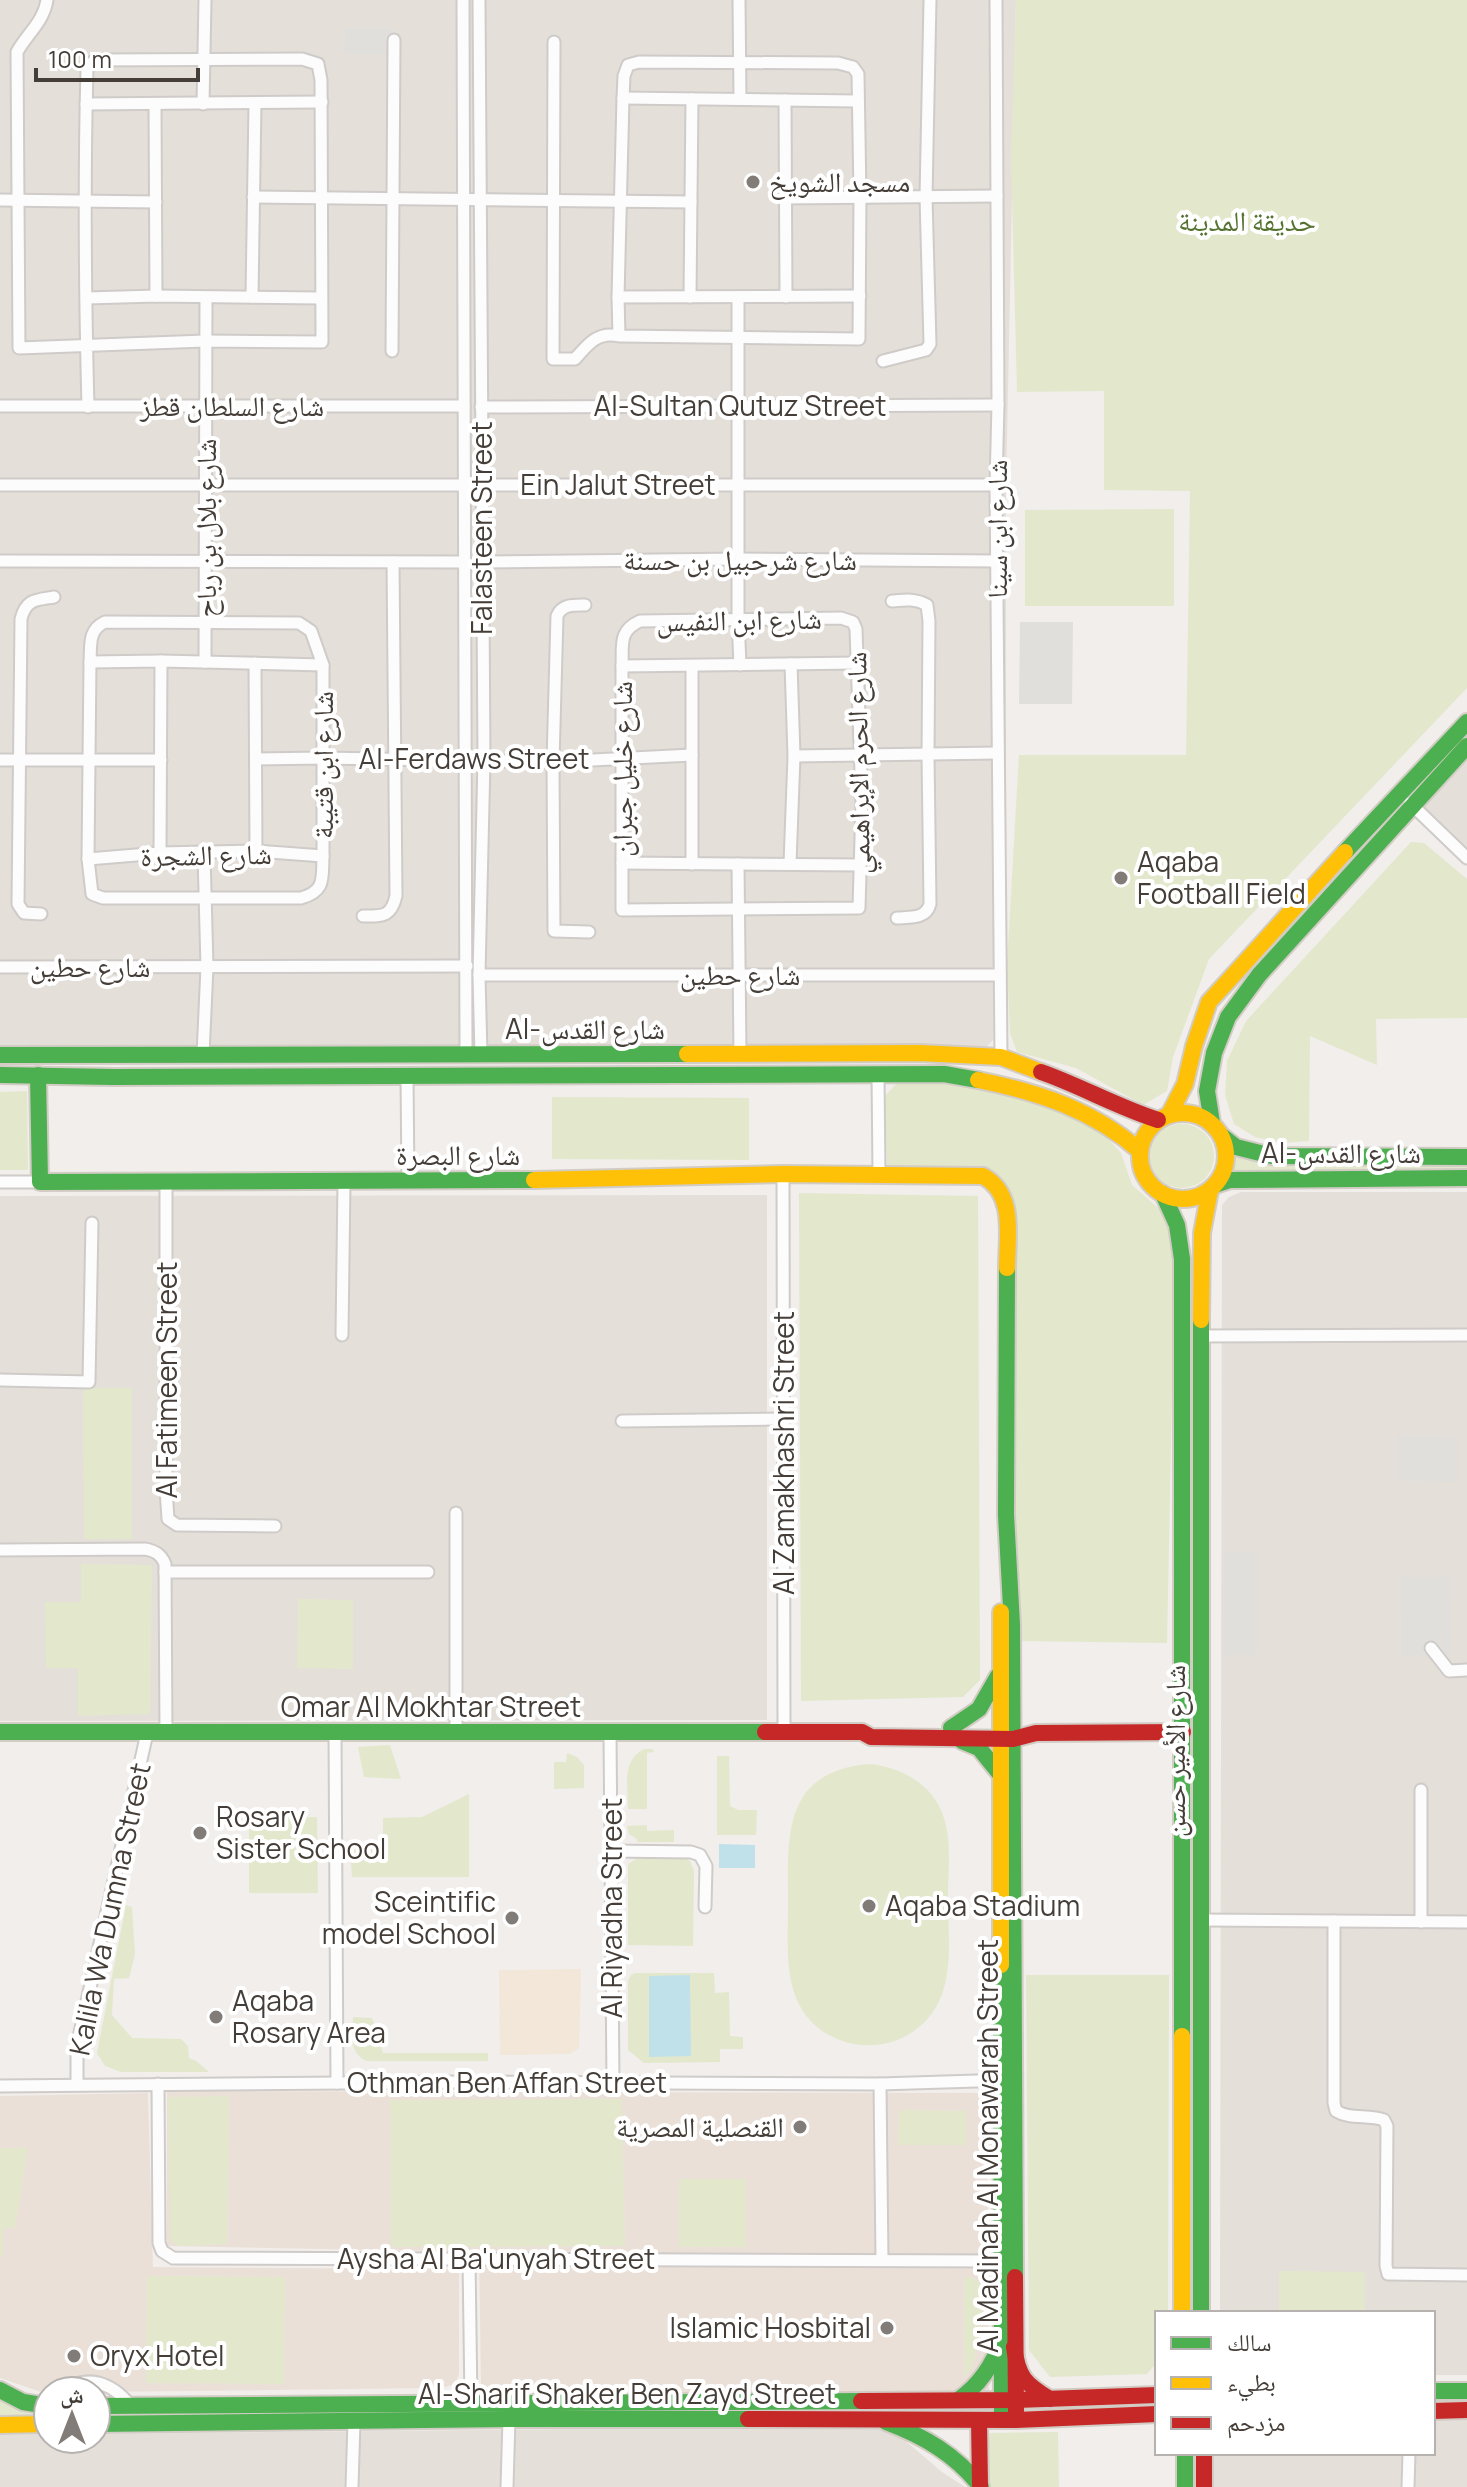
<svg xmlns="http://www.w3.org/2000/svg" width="1467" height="2487" viewBox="0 0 1467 2487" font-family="Manrope,'Noto Naskh Arabic',sans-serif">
	<rect width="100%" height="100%" fill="#f1eeeb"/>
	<g fill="#e4dfd9">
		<path d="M0,0H1016L1006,489V854L996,1037L986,1047L0,1046Z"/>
		<path d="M1467,745V858L1413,806Z"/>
		<path d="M1241,1192H1467V2375H1433V2313H1220L1222,1205L1229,1197Z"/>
		<path d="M767,1195V1720L0,1721V1196Z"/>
		<path d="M1433,2416H1467V2487H1210L1209,2453H1433Z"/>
		<path d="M872,2426L902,2438L942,2472L965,2487H0V2435L48,2434V2439H96V2434Z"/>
	</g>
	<g fill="#ebe0d8">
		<path d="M167,2091L987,2093L989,2391L484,2393L481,2385L479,2252L167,2246Z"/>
		<path d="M148,2093L153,2267L459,2269V2374L455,2384L442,2388L96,2392L48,2391V2393H44L0,2378V2096Z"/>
	</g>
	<g fill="#e3e8cd">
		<path d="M1016,0H1467V688L1209,959L1173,1057L1167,1091L1143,1105L1076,1068L1017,1052L1010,1033L1007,964L1019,755H1186L1190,491L1104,490V391L1017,392L1011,157Z"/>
		<path d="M1174,509V606H1025V510Z"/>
		<path d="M1411,842L1424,843L1467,879V1018L1376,1019L1377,1065L1310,1036L1309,1141L1281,1143L1255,1137L1234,1124L1225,1095L1227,1061L1246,1021Z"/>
		<path d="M935,1083L986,1088L1063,1113L1101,1131L1121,1153L1132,1185L1165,1214L1175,1243L1167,1643L1012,1641L1006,1194L985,1173L895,1172L887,1166L885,1096L896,1084Z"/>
		<path d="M27,1091L28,1170H0V1092Z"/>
		<path d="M552,1097L749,1098V1160L552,1159Z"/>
		<circle cx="1182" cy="1156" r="32"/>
		<path d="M1234,1155L1467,1164V1173L1233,1175L1235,1162Z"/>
		<path d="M799,1193L978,1196L980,1680L963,1697L801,1701Z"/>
		<path d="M83,1388H132V1539H84Z"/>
		<path d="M81,1564L152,1565L150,1714L78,1716V1668H46L45,1602H81Z"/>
		<path d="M298,1599L353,1600V1669L297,1668Z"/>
		<path d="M390,1745L401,1779L364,1777L358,1747Z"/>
		<path d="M644,1749H653L654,1752L647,1753V1809H628C628,1786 621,1761 644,1749Z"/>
		<path d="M567,1753L577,1757L584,1765V1788L554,1789V1762H566Z"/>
		<path d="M717,1756H729L730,1806L738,1810H757L756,1835H717Z"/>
		<path d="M870,1764C896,1767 921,1778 936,1801C954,1829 948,1865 948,1896C948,1943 958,1999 915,2030C902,2040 886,2045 870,2045C856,2046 842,2042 829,2035C781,2008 788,1953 788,1905C788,1838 781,1771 870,1764Z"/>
		<path d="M469,1794V1877H352L350,1847L383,1844V1818L422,1817Z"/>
		<path d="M317,1817L318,1893H249V1818Z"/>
		<path d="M647,1825V1831L674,1830V1842H637V1839L629,1834L627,1826Z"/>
		<path d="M639,1857L685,1858L690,1861L694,1871L693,1946L628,1945V1864Z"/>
		<path d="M126,1905L132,1907L135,1954L129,1978L114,1979L112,2015L132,2038L181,2039L188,2046L189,2058L196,2061L209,2072H121L105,2066L97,2053Z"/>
		<path d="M635,1973H714L715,1993L729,1992L730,2036L743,2037V2049H720V2062L644,2063L628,2050V1981L631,1975Z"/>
		<path d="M1026,1975H1169L1168,2313H1157V2362L1147,2374L1050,2377L1029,2350Z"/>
		<path d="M353,2017L372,2018L383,2053H488V2061H367C348,2053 353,2035 353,2017Z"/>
		<path d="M229,2096L227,2244L176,2246L170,2239L168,2097Z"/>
		<path d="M622,2099L625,2246L391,2247L390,2100Z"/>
		<path d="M899,2110L966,2111V2145H898Z"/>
		<path d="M0,2148H28L15,2228H3V2257H0Z"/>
		<rect x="679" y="2179" width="67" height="68"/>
		<path d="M1279,2271L1365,2272V2313H1279Z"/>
		<path d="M147,2276L285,2277L284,2384L146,2383Z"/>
		<path d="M964,2277C974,2276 981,2282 984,2291L975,2358L973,2366L964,2378Z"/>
		<path d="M0,2397L35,2409V2415H0Z"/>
		<path d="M1058,2432L1059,2487H987L981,2458L990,2433Z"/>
	</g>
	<path fill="#f2e7d8" d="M581,1969L579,2048L570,2054L500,2055L499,1970Z"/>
	<g fill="#e1dfdc">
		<path d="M345,28L394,29L393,54H344Z"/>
		<path d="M1020,622H1073L1072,704H1019Z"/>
		<path d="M1397,1436L1457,1437V1482L1397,1481Z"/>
		<rect x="1224" y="1552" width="33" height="103"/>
		<path d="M1400,1577H1451L1452,1655L1401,1656Z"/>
	</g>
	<g fill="#c0e1ea">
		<path d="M719,1844L755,1845V1868H719Z"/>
		<path d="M690,1975L691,2056L649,2057V1976Z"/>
	</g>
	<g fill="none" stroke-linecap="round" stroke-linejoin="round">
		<defs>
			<g id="street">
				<path d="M47,0C44,21 27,34 17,52L19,348L205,341L322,342L321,80L318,64L302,59L95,60L87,68C84,181 85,294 88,407"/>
				<path d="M463,0L466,1055"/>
				<path d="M479,0L484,760L479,975L481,1055"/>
				<path d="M739,0L740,99"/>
				<path d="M996,0L998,405L996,485L1001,1057"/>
				<path d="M554,42L553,359H575C588,344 598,331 619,336L859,339L860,197L858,74L853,67L838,63L639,62L628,65L624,76L623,98L618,297L619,336"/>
				<path d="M623,98L857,101"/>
				<path d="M785,100L786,297"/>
				<path d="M86,104L322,102"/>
				<path d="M203,104L205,0"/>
				<path d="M155,105L156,296"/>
				<path d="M253,197L691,202"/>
				<path d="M785,198L997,196"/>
				<path d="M0,200L156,202"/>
				<path d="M252,297L255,103"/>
				<path d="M618,297L860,296"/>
				<path d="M690,297L692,99"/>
				<path d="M738,297V619L740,665"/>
				<path d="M87,298L156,296L320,298"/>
				<path d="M392,351L394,40"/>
				<path d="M883,361L926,350L930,344L926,197L930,0"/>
				<path d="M0,406H464"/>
				<path d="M481,407L998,405"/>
				<path d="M0,485H996"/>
				<path d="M0,561L466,562"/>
				<path d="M482,562L739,559L997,561"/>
				<path d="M892,601C904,600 915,598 927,605L929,621L928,755L930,904C926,919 911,917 897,918"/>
				<path d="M585,605C574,605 562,604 557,616L553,762L554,931L589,932"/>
				<path d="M841,618L853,622L856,629L862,802L859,908L622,910V666C623,645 618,631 640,621Z"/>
				<path d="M105,622L299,623L311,631L323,665V856C322,878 326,891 301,898H103L92,894L88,859L90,662C91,644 88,630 105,622Z"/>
				<path d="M90,662L161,661L323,665"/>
				<path d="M205,662L206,298"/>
				<path d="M255,663L256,851"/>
				<path d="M622,666L858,663"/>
				<path d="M794,756L998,753"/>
				<path d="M256,759L322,758L553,762L692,755"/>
				<path d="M0,760H161"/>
				<path d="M1410,803L1467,858"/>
				<path d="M160,853L161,661"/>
				<path d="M88,859L160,853L256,851L323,856"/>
				<path d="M622,863L860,865"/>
				<path d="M692,864V666"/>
				<path d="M738,864L740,1054"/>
				<path d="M790,864L794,756L791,664"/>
				<path d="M41,914L24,913L18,904L21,619C26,599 36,600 54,597"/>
				<path d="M363,916C383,916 391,917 396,896L393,562"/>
				<path d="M0,967L467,966"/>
				<path d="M479,975H1000"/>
				<path d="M203,1055L207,967L204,854"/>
				<path d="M878,1074L879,1174"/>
				<path d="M407,1077L408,1181"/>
				<path d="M783,1174L784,1733"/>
				<path d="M0,1182H40"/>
				<path d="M166,1182V1489L168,1519L177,1525L275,1526"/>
				<path d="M342,1335L344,1182"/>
				<path d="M1200,1336L1467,1335"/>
				<path d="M0,1380L89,1382L92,1223"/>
				<path d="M622,1421L782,1419"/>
				<path d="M456,1513V1733"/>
				<path d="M0,1550L145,1549C155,1551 161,1554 165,1564L166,1733"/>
				<path d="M165,1572H428"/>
				<path d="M1431,1648L1449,1671L1467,1670"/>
				<path d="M335,1733L337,2083"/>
				<path d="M610,1733L613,2084"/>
				<path d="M612,1851L691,1852L700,1855L706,1866L705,1907"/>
				<path d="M1203,1920L1467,1922"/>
				<path d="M1334,1921V2103L1336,2111C1351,2120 1368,2114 1384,2120L1387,2126L1386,2266L1388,2274L1467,2275"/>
				<path d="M1421,1922V1790"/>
				<path d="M77,2084V2046L147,1733"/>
				<path d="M158,2084L159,2243L162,2251L173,2258L1001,2261"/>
				<path d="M880,2084L882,2260"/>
				<path d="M0,2086L461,2082L880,2084L1009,2080"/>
				<path d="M469,2259L471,2402"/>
				<path d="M61,2391C88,2374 111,2382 130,2405"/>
				<path d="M352,2487L354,2421"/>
				<path d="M507,2487L509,2419"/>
				<path d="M1408,2487L1409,2453"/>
			</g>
			<g id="fast">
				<path d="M1345,852L1467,722"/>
				<path d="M0,1055L687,1054"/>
				<path d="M0,1075L113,1077L944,1074L978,1080"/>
				<path d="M38,1075L40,1182L534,1180"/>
				<path d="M1212,1123L1207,1091L1214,1053L1228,1017L1259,975L1467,746"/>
				<path d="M1222,1136L1236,1147L1272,1156L1467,1157"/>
				<path d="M1215,1185L1230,1180L1467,1178"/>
				<path d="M1163,1194L1177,1225L1182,1259V2036"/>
				<path d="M1007,1268L1006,1515L1012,1625L1015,2277"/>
				<path d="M1201,1320V2313"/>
				<path d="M951,1728L979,1709L998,1676"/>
				<path d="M0,1732H765"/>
				<path d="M962,1741L979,1748L1000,1774"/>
				<path d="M1001,1965L1002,2420"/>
				<path d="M0,2390L23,2402L48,2406"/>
				<path d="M1433,2391H1467"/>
				<path d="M958,2400C980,2385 992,2365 1002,2341"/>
				<path d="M96,2406L861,2401"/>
				<path d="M886,2422C924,2436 956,2455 981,2487"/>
				<path d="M96,2424L509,2419H748"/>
				<path d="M1185,2453V2487"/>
			</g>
			<g id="slow">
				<path d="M687,1054L919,1053L1001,1057L1041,1072"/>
				<path d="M978,1080C1039,1092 1093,1110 1140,1151"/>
				<circle cx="1183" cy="1156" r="43"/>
				<path d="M1169,1115L1185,1084L1194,1046L1209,1002L1345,852"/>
				<path d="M534,1180L783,1174L983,1176C1016,1194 1007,1236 1007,1268"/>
				<path d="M1201,1320L1202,1233L1210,1190"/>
				<path d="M1001,1612V1965"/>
				<path d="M1182,2036V2313"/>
				<path d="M0,2425L48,2424"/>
			</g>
			<g id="jam">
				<path d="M1041,1072C1081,1086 1117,1107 1158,1120"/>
				<path d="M765,1732H862L871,1737L1013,1739L1036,1733L1183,1732"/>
				<path d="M1015,2277L1016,2411"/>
				<path d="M1014,2347C1018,2377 1025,2384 1050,2399"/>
				<path d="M861,2401L1016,2400L1157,2395"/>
				<path d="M1433,2411L1467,2410"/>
				<path d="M748,2419L1016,2420L1157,2414"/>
				<path d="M979,2420L980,2485"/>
				<path d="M1204,2453V2487"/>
			</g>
		</defs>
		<use href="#street" stroke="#cecbc9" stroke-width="15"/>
		<use href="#fast" stroke="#d2ccc5" stroke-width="20"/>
		<use href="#slow" stroke="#d2ccc5" stroke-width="20"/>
		<use href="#jam" stroke="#d2ccc5" stroke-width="20"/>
		<use href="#street" stroke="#fdfcfc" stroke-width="11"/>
		<use href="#fast" stroke="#4caf50" stroke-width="16"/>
		<use href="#slow" stroke="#ffc107" stroke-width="16"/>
		<use href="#jam" stroke="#c62828" stroke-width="16"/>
	</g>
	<g fill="#817c77" stroke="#fff" stroke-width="3">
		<circle cx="753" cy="182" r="8"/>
		<circle cx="1121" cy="878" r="8"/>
		<circle cx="200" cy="1833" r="8"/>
		<circle cx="869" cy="1906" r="8"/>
		<circle cx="512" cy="1918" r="8"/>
		<circle cx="216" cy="2017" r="8"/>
		<circle cx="800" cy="2127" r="8"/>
		<circle cx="887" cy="2328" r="8"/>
		<circle cx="74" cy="2356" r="8"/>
	</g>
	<g text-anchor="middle" stroke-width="8" stroke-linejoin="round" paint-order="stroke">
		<g font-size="28" fill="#453e38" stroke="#fff" text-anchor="start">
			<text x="769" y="192">مسجد الشويخ</text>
			<text x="1137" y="872">Aqaba<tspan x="1137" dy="32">Football Field</tspan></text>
			<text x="216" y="1827">Rosary<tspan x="216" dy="32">Sister School</tspan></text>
			<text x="496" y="1912" text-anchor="end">Sceintific<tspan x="496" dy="32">model School</tspan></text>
			<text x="885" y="1916">Aqaba Stadium</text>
			<text x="232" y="2011">Aqaba<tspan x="232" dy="32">Rosary Area</tspan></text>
			<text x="784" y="2137" text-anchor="end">القنصلية المصرية</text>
			<text x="871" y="2338" text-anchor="end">Islamic Hosbital</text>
			<text x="90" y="2366">Oryx Hotel</text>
		</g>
		<g font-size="28" fill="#557231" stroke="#fff">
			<text x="1247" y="231">حديقة المدينة</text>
		</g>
		<g font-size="28" fill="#453e38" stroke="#fff">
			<text x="232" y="416">شارع السلطان قطز</text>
			<text x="740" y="416">Al-Sultan Qutuz Street</text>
			<text x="618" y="495">Ein Jalut Street</text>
			<text transform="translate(206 528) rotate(-90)" y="10">شارع بلال بن رباح</text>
			<text transform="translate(482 528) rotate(-90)" y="10">Falasteen Street</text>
			<text transform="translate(997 529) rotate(-90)" y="10">شارع ابن سينا</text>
			<text x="740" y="570">شارع شرحبيل بن حسنة</text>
			<text transform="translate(739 620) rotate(-1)" y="10">شارع ابن النفيس</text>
			<text x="474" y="769">Al-Ferdaws Street</text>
			<text transform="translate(858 763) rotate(-91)" y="10">شارع الحرم الإبراهيمي</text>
			<text transform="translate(323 765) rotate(-90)" y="10">شارع ابن قتيبة</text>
			<text transform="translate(622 769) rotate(-90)" y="10">شارع خليل جبران</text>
			<text transform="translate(206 855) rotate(-1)" y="10">شارع الشجرة</text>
			<text x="90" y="977">شارع حطين</text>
			<text x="740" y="985">شارع حطين</text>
			<text x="585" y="1039">Al-شارع القدس</text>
			<text x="1341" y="1163">Al-شارع القدس</text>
			<text x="458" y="1165">شارع البصرة</text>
			<text transform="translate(167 1380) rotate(-90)" y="10">Al Fatimeen Street</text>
			<text transform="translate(784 1453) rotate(-90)" y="10">Al Zamakhashri Street</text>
			<text x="431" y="1717">Omar Al Mokhtar Street</text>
			<text transform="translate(1175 1751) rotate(-90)" y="10">شارع الأمير حسن</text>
			<text transform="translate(612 1908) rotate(-90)" y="10">Al Riyadha Street</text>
			<text transform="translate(110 1909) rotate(-78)" y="10">Kalila Wa Dumna Street</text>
			<text x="507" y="2093">Othman Ben Affan Street</text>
			<text transform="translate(988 2146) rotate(-90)" y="10">Al Madinah Al Monawarah Street</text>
			<text x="496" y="2269">Aysha Al Ba'unyah Street</text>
			<text x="627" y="2404">Al-Sharif Shaker Ben Zayd Street</text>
		</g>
	</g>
	<rect x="1155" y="2311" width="280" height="144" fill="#ffffff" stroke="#b5b2af" stroke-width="2"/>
	<rect x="1171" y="2337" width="40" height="12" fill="#4caf50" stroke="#b5b2af" stroke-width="2"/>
	<text x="1227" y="2351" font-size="24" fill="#453e38">سالك</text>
	<rect x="1171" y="2377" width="40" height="12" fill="#ffc107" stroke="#b5b2af" stroke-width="2"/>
	<text x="1227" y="2391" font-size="24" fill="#453e38">بطيء</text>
	<rect x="1171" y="2417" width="40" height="12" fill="#c62828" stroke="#b5b2af" stroke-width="2"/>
	<text x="1227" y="2431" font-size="24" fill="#453e38">مزدحم</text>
	<g transform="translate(72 2415)"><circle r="38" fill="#ffffff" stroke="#b5b2af" stroke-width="2"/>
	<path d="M0-6L14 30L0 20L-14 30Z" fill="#817c77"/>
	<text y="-12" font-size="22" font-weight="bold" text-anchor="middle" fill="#453e38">ش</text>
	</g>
	<path d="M36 68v12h162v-12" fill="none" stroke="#453e38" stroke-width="4"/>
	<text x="48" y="68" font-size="24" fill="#453e38" stroke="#ffffff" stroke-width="6" paint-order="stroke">100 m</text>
</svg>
